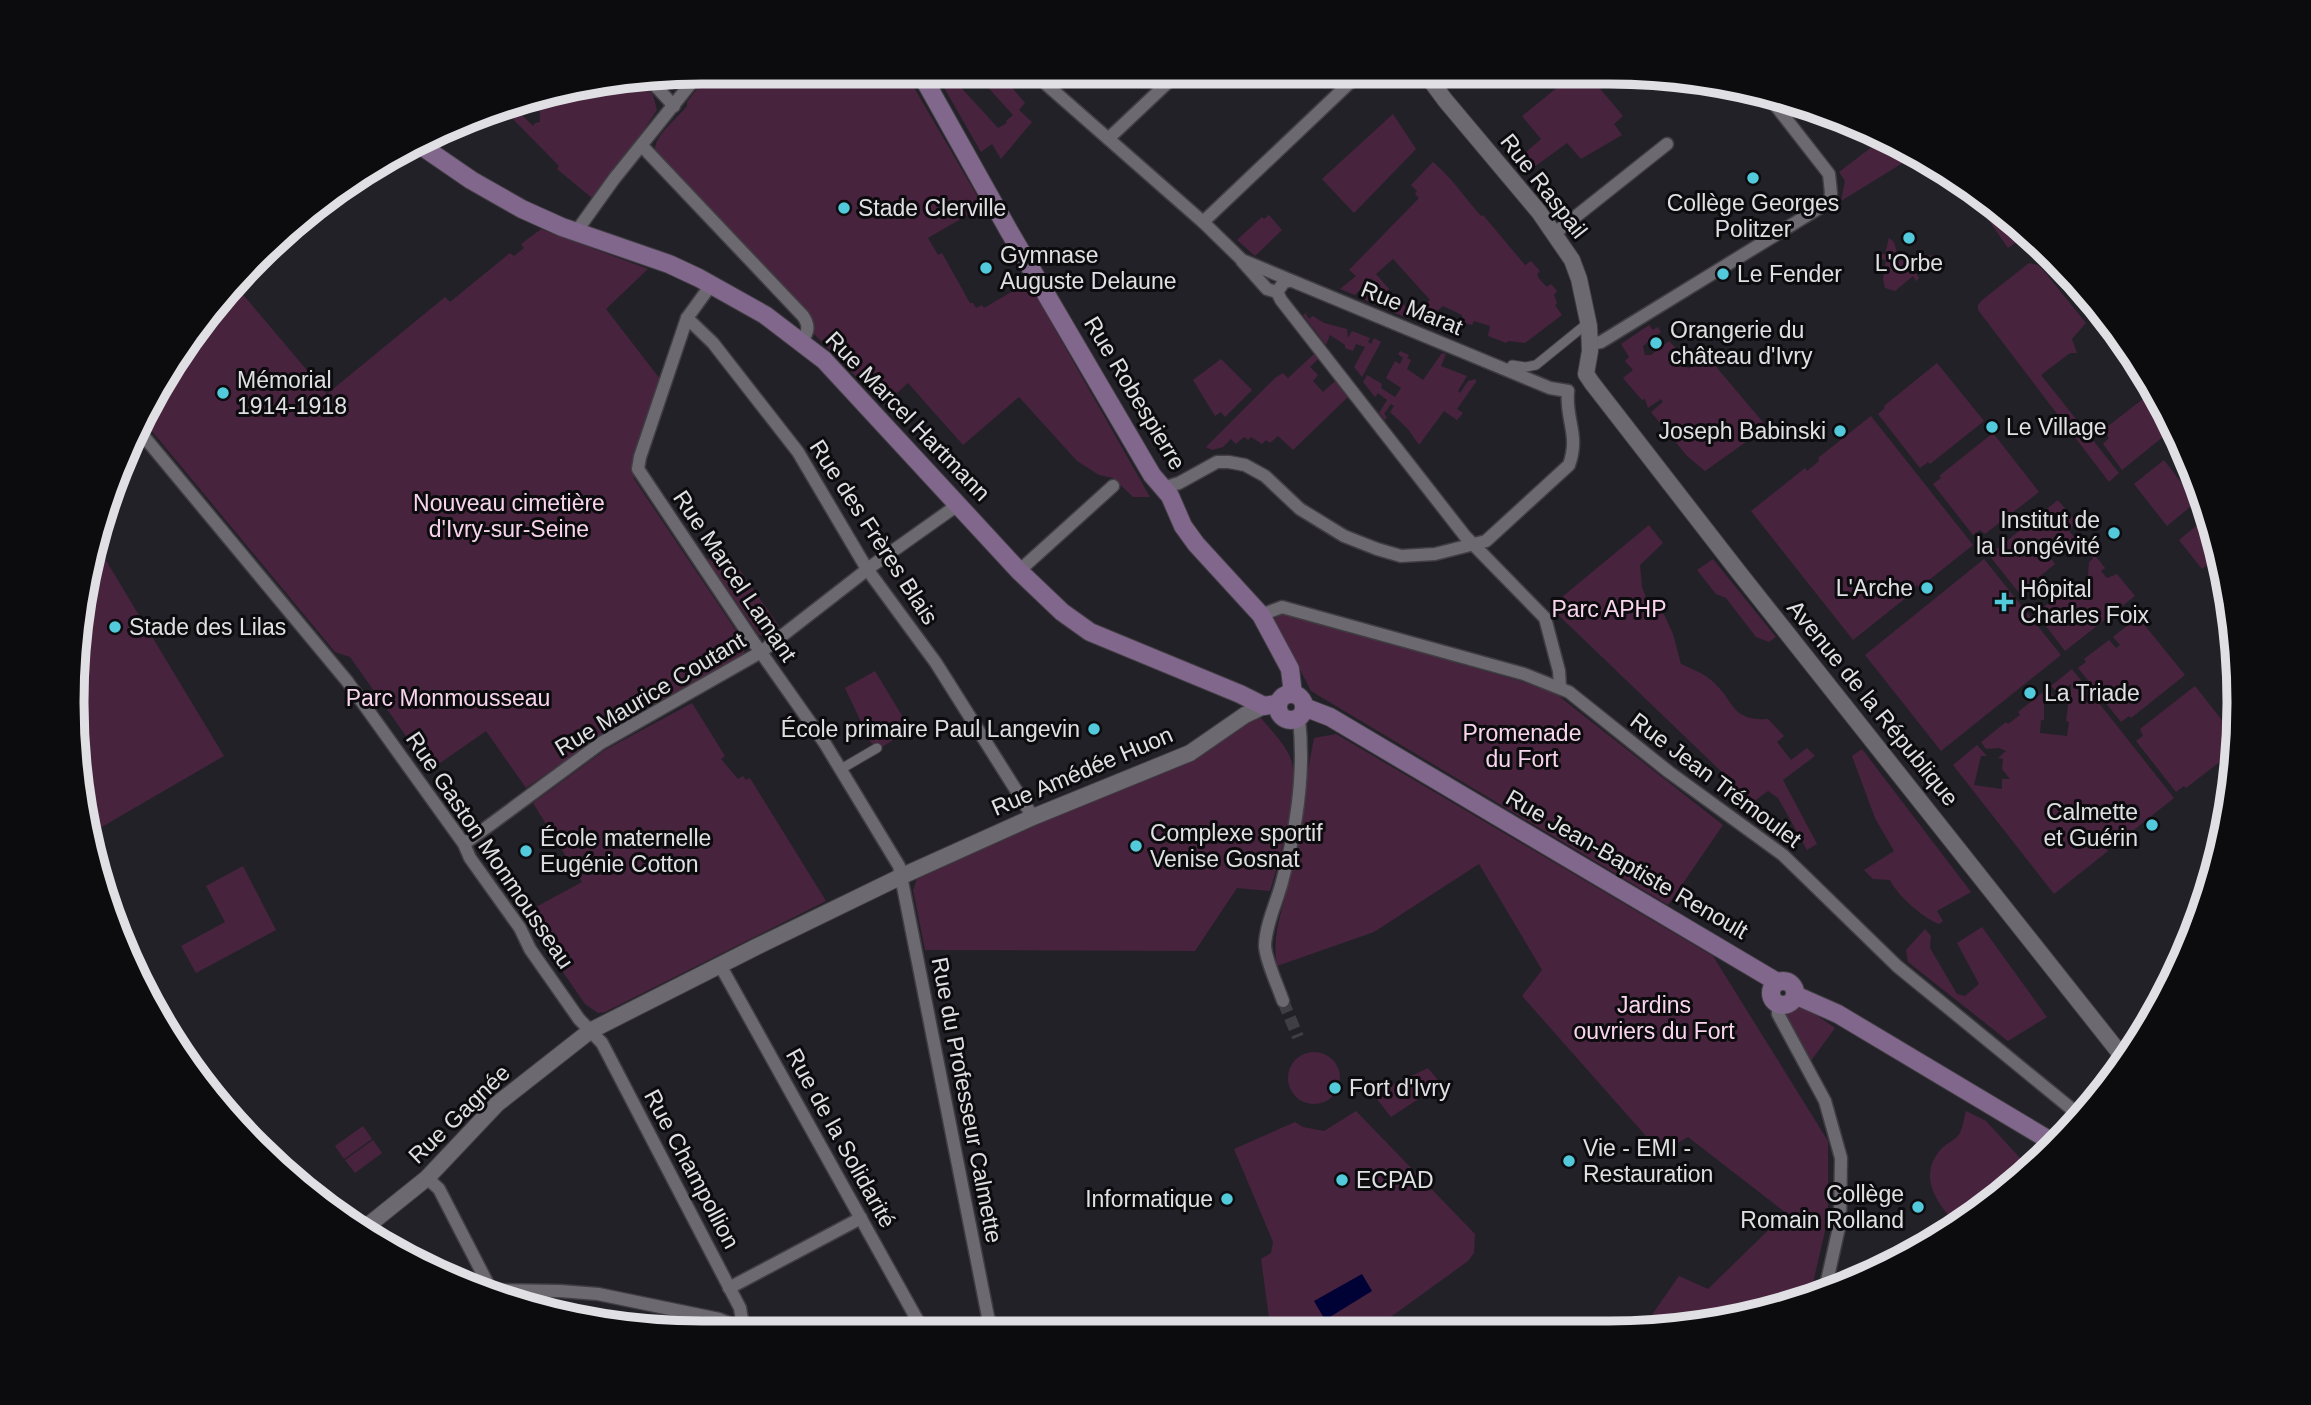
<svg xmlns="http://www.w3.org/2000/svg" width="2311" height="1405" viewBox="0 0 2311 1405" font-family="Helvetica,sans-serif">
	<rect width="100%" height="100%" fill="#232128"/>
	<g fill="#47233e">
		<path d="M710,72H905L983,206L928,238L938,255L942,253L970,303H973L976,308L982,305L984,308L1023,285L1022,282L1027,280L1150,497H1133L1113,478L1099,475L1077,461L1019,397L963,445L908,383L884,405L813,333L814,321L655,150C655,134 677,119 687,106V102Z"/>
		<path d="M935,72H966L956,82L998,128L1007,123L1006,121L1013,115L974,72H999L1025,103L1019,110L1032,122L1001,159L992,144L981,152Z"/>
		<path d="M1575,73H1587L1623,116L1614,124L1622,135L1581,159L1567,143L1530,170L1518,159L1541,139L1522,116Z"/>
		<path d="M641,82L653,95L657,110L620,166L592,198L557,169L559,166L513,119L520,113L533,126L535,123L540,122L539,99Z"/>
		<path d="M1393,114L1416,149L1354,213L1322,179Z"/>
		<path d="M1881,140L1914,156L1841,201L1845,181L1839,172Z"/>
		<path d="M1433,162C1452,178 1465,198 1481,216L1483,215L1525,265L1531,261L1540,271L1537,274L1539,279L1547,287L1551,284L1557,291L1554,295L1557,303L1555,305L1562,315L1525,343L1508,341L1506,343L1488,336L1490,326L1474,321L1472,325L1462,322V315L1443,306L1431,316L1423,307L1430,300L1393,259L1376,274L1389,289L1386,293L1389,297L1393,294L1407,308L1404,312L1409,319L1358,297L1374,283L1371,278L1355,295L1340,289L1356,276L1349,270L1419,198L1415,194L1417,191L1411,185Z"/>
		<path d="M1960,179L2026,234H2027L2008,248Z"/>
		<path d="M1269,215L1282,230L1255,256L1237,240L1262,217L1264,219Z"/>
		<path d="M541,229L648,269L606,309L660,379L633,464L634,479L745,644L744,654L559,765L526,788L486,731L430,770L350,657L335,652L146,424L202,319L235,285L327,394L445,297L450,302L510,253L514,256L524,248L521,244Z"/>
		<path d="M1889,238L1894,242L1899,260L1919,261L1922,256L1933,255L1916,273L1919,278L1916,281L1913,276L1895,291L1885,288L1883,279L1886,260L1880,259L1881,254H1885Z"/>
		<path d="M2029,263L2038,265L2044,271L2086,323L2072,339L2077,353H2070L2041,375L2119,473L2109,482L1978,310V305L1981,301Z"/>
		<path d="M1309,311L1306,314L1309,319L1313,316L1324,323L1347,329L1348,338L1352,331L1370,338L1368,342L1371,344L1374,338L1381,342L1362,377L1354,367L1365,347L1356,344L1353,351L1345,348V345L1330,335L1326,345L1303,315Z"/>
		<path d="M1649,325L1653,330L1658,327L1661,332L1643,346L1645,355H1651L1669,341L1686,359L1682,362L1688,369L1706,355L1767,427L1705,471L1687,456L1651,412L1663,402L1661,399L1648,408L1645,399L1642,400L1623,378L1633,370L1625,361L1629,357L1621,344Z"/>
		<path d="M1400,351L1409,355L1407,358L1411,360L1407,369L1423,380L1442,353L1446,354L1441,366L1467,376L1458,391L1460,393L1468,381L1476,379V382L1457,409L1463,413L1457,420L1444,411L1419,445L1408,429L1390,412L1394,406L1391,404L1384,414L1387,417L1385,420L1379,413L1387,400L1378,393L1375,397L1363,382L1367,375L1382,384L1381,388L1395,397L1401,388L1386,378L1395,361L1400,364L1403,358L1398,354Z"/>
		<path d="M1314,354L1318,359L1310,367L1318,375L1313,381L1323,392L1335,381L1350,395L1293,450L1278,436L1270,443L1266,440L1262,444L1251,437L1248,440L1244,437L1236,444L1231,439L1223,447L1212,450L1206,447L1275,378L1283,373L1288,378Z"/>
		<path d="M1221,359L1252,390L1225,417L1221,412L1215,416L1193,380Z"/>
		<path d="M1937,363L1984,421L1930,464L1928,462L1920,468L1878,414L1885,408L1884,406Z"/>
		<path d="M2143,399L2169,432L2122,470L2103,444L2109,438L2103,430Z"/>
		<path d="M1871,416L1973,545L1919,588L1917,585L1906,594L1907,597L1853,640L1751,511L1805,468L1807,471L1819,461L1818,458Z"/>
		<path d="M1993,433L2039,492L1985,534L1980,530L1973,535L1933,484L1941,478L1939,476Z"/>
		<path d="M2164,460L2196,502L2167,526L2134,484Z"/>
		<path d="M2058,500L2076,522L2069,531L2075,538L2079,535L2105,568L2101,571L2107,578L2117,574L2135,596L2065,651L2036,613L2072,585L2078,593L2090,583L2088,575L2089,562L2093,559L2086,549L2081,552L2068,550L2061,546L2049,556L2055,564L2019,593L1989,555Z"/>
		<path d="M2209,521L2221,560L2217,558L2202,569L2179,540L2196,526L2199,529Z"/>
		<path d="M1649,525L1663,543L1640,565L1642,587L1647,600L1663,612L1673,634L1681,664C1692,669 1703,673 1711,680C1736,701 1729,721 1768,719L1784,736L1777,742L1791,760L1807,748L1815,756L1783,780L1817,844L1807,850L1778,798L1768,791L1753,802L1550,607Z"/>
		<path d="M99,549L224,756L93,832L72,703L97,551Z"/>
		<path d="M719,552L730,567L735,563L779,626L767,636L759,635L707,560Z"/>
		<path d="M1713,559L1776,637L1769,642L1756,637L1726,598L1716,594L1697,570Z"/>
		<path d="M1984,559L2061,655L1941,751L1865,655Z"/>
		<path d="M1283,613L1551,690L1723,825L1668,905L1311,691L1274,619Z"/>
		<path d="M2138,617L2185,675L2131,718L2129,716L2121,722L2078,668L2086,662L2084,659L2109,640L2116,648L2120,645L2113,637Z"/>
		<path d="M2072,669L2174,798L2120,841L2118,839L2106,848L2108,851L2054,894L1953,765L1977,745L1987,756H1981L1974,785L2002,789V779H2010L2002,769L2003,759L1998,758L2006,751L1999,748L1986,749L1981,742L2006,722L2008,724L2020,715L2018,712L2048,688L2054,697L2044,702V720H2041L2040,733L2067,736L2069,722L2066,721L2069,698H2071V684L2058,693L2051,686Z"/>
		<path d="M875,671L910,729L879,749L871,743L845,688Z"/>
		<path d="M2195,686L2236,738L2235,750L2186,788L2184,786L2176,792L2136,741L2143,736L2140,729Z"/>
		<path d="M692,703L725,756L721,759L738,779L743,776L746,780L750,778L826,901L605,1012L598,1013L585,1004L523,914L582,882L533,803L605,750Z"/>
		<path d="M1260,717C1270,729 1284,743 1290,757C1302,786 1279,860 1270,891L1237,888L1195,951L925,950L913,890L917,879L1045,821L1194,760L1251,719Z"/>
		<path d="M1336,734L1713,956L1828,1141V1218L1810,1296L1772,1312L1640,1332L1679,1276L1708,1289L1786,1213L1688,1137L1661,1153L1522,996L1542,970L1479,864L1374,932L1277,966C1271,933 1284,907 1290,876C1298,830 1305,784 1314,738Z"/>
		<path d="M1862,749L1971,892L1937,911L1943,921L1939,924C1924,919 1896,894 1890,880L1873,879L1864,870L1894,851L1875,818L1852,756Z"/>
		<path d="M243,866L276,930L196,973L181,946L225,922L206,886Z"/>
		<path d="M1982,927L2047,1017L2008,1041L1908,962L1906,950L1925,929L1931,936L1930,948L1957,994L1965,996L1979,984L1957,943Z"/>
		<path d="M1797,1007L1806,1008L1835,1028L1810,1062L1784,1014Z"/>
		<circle cx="1314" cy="1078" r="26"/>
		<path d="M1428,1068L1441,1084L1391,1117L1373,1094Z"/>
		<path d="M1356,1111L1475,1234L1474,1253L1468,1261L1370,1332H1271L1261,1259L1271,1253L1273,1242L1234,1149L1295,1122L1303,1127L1324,1131Z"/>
		<path d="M1966,1111L1986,1121L2031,1170L2025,1176L1957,1225C1936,1202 1916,1175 1943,1147C1949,1142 1957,1139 1960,1133C1963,1126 1964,1118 1966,1111Z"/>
		<path d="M363,1126L372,1139L344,1159L335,1146Z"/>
		<path d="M373,1140L382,1153L355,1173L345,1160Z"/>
	</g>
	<path fill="#000135" d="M1362,1274L1372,1291L1325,1320L1314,1301Z"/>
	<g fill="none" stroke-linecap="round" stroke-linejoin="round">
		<path stroke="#3f3e44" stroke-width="12" stroke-dasharray="12 6" stroke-linecap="butt" d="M1283,1001L1298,1037"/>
		<defs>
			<g id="pedestrian">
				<path d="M1511,367L1512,365L1526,367L1536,365L1584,326"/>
				<path d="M841,769L877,748"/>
			</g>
			<g id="minor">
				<path d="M1036,72L1047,85L1203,222L1242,260L1550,388L1568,391"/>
				<path d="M650,80L674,106"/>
				<path d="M1109,138L1179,72"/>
				<path d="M642,146L803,316C810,326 808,332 802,341"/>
				<path d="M1203,222L1360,73"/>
				<path d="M576,232L614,179L700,72"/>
				<path d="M1555,233L1667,144"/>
				<path d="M1242,261L1267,289L1277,292"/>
				<path d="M1289,281L1284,282L1277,292L1281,300L1465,536L1545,618L1559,671L1560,687"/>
				<path d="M711,285L687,318L640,457L638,469L755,644L824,742L899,866L991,1332"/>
				<path d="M687,318L713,343L798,452L867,569L936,663L1033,817"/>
				<path d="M1591,344L1601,342L1829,202L1831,193L1829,174L1769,97"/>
				<path d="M141,433L347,681L464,844L470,858L520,928L530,949L579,1019L602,1043L740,1308L744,1332"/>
				<path d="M1163,488L1179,483L1217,462H1229L1245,465L1265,476L1300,509L1344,536L1377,549L1401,556L1435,554L1486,541L1569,465C1580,434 1565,420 1568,391"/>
				<path d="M1019,571L1113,486"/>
				<path d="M1261,615L1282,607L1524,674L1569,692L1669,772L1783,855L1897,966L2079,1115"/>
				<path d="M464,844L601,743L761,652L873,565L959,504"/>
				<path d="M720,965L924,1332"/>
				<path d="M1283,1001C1278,986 1265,959 1265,945C1266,922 1278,900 1283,878C1297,826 1305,771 1299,719"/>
				<path d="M1778,1004V1014L1825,1101L1841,1158L1840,1223L1825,1290"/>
				<path d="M427,1178L439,1189L490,1288L494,1290L560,1291L598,1294L719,1319L748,1331"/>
				<path d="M729,1288L861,1218"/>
			</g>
			<g id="tertiary">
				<path d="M1425,73L1445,100L1539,212L1572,260L1579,279L1589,326L1590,351L1586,374L1592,383L1737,570L2126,1061"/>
				<path d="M361,1231L427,1178L497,1104L590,1031L756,947L902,876L1033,817L1190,753L1245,715L1264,706"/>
			</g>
			<g id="secondary">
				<path d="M920,72L1009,231L1152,475L1170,496L1183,526L1196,544L1261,615L1290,669L1293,694"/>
				<path d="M423,147L471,180L522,209L562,227L669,264L699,278L765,315L824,360L1019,571L1062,612L1090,632L1240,694L1264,706L1276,704"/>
				<circle cx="1291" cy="707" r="13"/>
				<path d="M1304,707L1330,717L1777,982"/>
				<circle cx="1783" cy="993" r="12"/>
				<path d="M1795,995L1838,1014L2054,1143"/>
			</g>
		</defs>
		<use href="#pedestrian" stroke="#403e43" stroke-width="11"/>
		<use href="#minor" stroke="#403e43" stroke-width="15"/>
		<use href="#tertiary" stroke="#403e43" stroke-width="18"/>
		<use href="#secondary" stroke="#403e43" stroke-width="20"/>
		<use href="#pedestrian" stroke="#6c6971" stroke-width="9"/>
		<use href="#minor" stroke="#6c6971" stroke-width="12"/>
		<use href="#tertiary" stroke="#6c6971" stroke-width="16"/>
		<use href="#secondary" stroke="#82678c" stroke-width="18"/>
	</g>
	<g fill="#53cadc" stroke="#0c0b0e" stroke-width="2.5">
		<circle cx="1753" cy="178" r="7"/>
		<circle cx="844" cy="208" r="7"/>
		<circle cx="1909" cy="238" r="7"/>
		<circle cx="986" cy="268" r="7"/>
		<circle cx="1723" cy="274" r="7"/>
		<circle cx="1656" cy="343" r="7"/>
		<circle cx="223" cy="393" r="7"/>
		<circle cx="1992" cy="427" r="7"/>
		<circle cx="1840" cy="431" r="7"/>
		<circle cx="2114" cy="533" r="7"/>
		<circle cx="1927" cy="588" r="7"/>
		<path d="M2000.5 591.5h7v7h7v7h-7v7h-7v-7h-7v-7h7z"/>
		<circle cx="115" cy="627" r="7"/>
		<circle cx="2030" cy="693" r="7"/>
		<circle cx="1094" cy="729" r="7"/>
		<circle cx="2152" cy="825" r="7"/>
		<circle cx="1136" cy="846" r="7"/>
		<circle cx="526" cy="851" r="7"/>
		<circle cx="1335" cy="1088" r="7"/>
		<circle cx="1569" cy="1161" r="7"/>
		<circle cx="1342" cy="1180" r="7"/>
		<circle cx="1227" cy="1199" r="7"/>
		<circle cx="1918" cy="1207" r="7"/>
	</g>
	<g text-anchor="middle" stroke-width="6" stroke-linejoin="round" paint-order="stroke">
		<g font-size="23" fill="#e0dfe3" stroke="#0c0b0e">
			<text transform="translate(1544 186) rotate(52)" y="8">Rue Raspail</text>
			<text transform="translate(1412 308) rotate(22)" y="8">Rue Marat</text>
			<text transform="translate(1135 393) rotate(59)" y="8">Rue Robespierre</text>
			<text transform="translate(908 416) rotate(46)" y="8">Rue Marcel Hartmann</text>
			<text transform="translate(874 532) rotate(57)" y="8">Rue des Frères Blais</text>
			<text transform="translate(735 576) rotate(56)" y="8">Rue Marcel Lamant</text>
			<text transform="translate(650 694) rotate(-31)" y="8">Rue Maurice Coutant</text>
			<text transform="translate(1873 703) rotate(51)" y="8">Avenue de la République</text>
			<text transform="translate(1082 771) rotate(-23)" y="8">Rue Amédée Huon</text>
			<text transform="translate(1716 780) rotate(37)" y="8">Rue Jean Trémoulet</text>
			<text transform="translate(490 850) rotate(56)" y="8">Rue Gaston Monmousseau</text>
			<text transform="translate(1627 864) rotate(30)" y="8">Rue Jean-Baptiste Renoult</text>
			<text transform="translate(967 1100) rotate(79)" y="8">Rue du Professeur Calmette</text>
			<text transform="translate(459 1114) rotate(-44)" y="8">Rue Gagnée</text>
			<text transform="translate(841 1138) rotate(61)" y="8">Rue de la Solidarité</text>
			<text transform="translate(692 1169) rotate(62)" y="8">Rue Champollion</text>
		</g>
		<g font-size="23" fill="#e0dfe3" stroke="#0c0b0e" text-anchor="start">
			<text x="1753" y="211" text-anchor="middle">Collège Georges<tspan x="1753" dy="26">Politzer</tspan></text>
			<text x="858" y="216">Stade Clerville</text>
			<text x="1000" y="263">Gymnase<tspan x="1000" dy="26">Auguste Delaune</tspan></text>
			<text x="1909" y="271" text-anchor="middle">L'Orbe</text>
			<text x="1737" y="282">Le Fender</text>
			<text x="1670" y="338">Orangerie du<tspan x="1670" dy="26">château d'Ivry</tspan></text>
			<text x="237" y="388">Mémorial<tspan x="237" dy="26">1914-1918</tspan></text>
			<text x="2006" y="435">Le Village</text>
			<text x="1826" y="439" text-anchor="end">Joseph Babinski</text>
			<text x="2100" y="528" text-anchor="end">Institut de<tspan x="2100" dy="26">la Longévité</tspan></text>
			<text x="1913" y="596" text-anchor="end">L'Arche</text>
			<text x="2020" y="597">Hôpital<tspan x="2020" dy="26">Charles Foix</tspan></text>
			<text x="129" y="635">Stade des Lilas</text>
			<text x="2044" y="701">La Triade</text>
			<text x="1080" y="737" text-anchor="end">École primaire Paul Langevin</text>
			<text x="2138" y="820" text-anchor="end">Calmette<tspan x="2138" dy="26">et Guérin</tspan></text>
			<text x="1150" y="841">Complexe sportif<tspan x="1150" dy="26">Venise Gosnat</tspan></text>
			<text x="540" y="846">École maternelle<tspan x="540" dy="26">Eugénie Cotton</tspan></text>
			<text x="1349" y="1096">Fort d'Ivry</text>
			<text x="1583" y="1156">Vie - EMI -<tspan x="1583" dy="26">Restauration</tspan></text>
			<text x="1356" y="1188">ECPAD</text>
			<text x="1904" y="1202" text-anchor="end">Collège<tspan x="1904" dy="26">Romain Rolland</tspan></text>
			<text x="1213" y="1207" text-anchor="end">Informatique</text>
		</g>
		<g font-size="23" fill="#f8d4ed" stroke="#0c0b0e">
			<text x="509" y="511">Nouveau cimetière<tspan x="509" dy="26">d'Ivry-sur-Seine</tspan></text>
			<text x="1609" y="617">Parc APHP</text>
			<text x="448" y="706">Parc Monmousseau</text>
			<text x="1522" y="741">Promenade<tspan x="1522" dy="26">du Fort</tspan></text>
			<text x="1654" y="1013">Jardins<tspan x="1654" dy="26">ouvriers du Fort</tspan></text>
		</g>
	</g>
	<path d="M0 0H2311V1405H0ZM702 84H1609A618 618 0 0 1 2227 702V703A618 618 0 0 1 1609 1321H702A618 618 0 0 1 84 703V702A618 618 0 0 1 702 84Z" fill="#0c0b0e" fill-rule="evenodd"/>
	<path fill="none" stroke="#e0dfe3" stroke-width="9" d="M702 84H1609A618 618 0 0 1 2227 702V703A618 618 0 0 1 1609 1321H702A618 618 0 0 1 84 703V702A618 618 0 0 1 702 84Z"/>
</svg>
